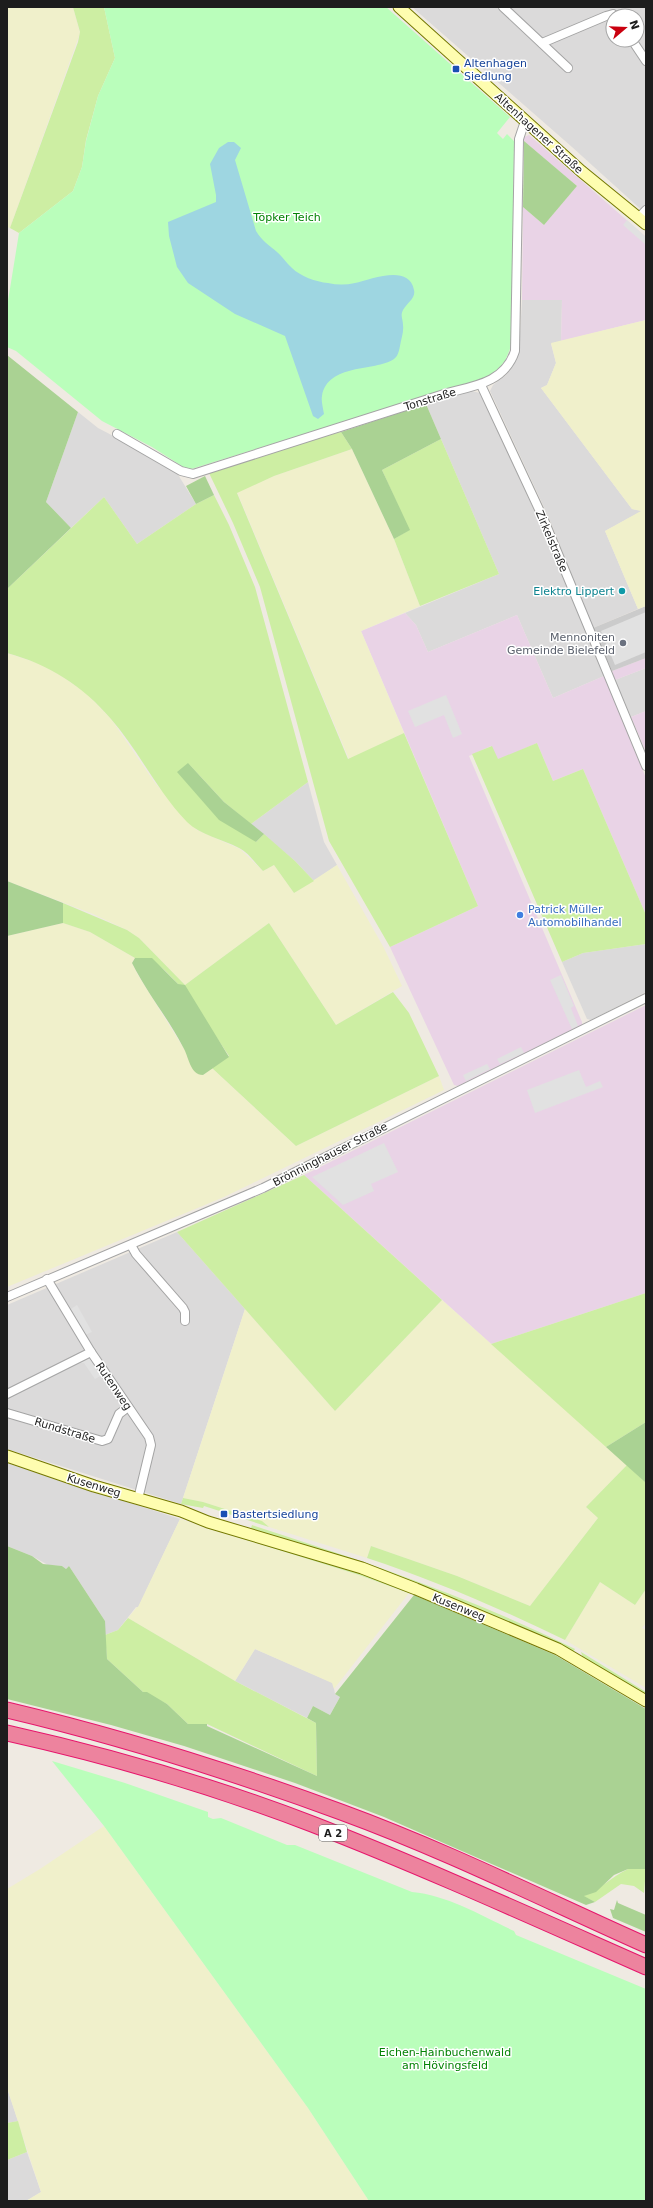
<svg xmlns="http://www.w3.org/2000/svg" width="653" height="2208" viewBox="0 0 653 2208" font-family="'DejaVu Sans',sans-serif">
	<rect width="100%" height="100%" fill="#efeae2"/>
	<g fill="#dbdada" fill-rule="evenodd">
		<path d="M412,7H646V214L572,147ZM613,16H637V40H613Z"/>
		<path d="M522,300H562L561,341L551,344L556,363L547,385L541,388L632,509L642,511L605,531L638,609L593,628L549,518L490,391L493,385L506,375L512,367L519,352Z"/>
		<path d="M468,390L480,393L553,551L604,676L553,698L517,615L428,652L416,625L405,613L499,574L426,404Z"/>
		<path d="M78,412L98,428L148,454L177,473L196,504L137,544L104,497L71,528L46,502Z"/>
		<path d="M646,668V711L631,717L615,680Z"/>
		<path d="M308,782L324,842L337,865L314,881L295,861L251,824Z"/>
		<path d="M646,944V992L591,1020L587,1019L562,962L583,953Z"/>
		<path d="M177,1232L245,1309L181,1504L7,1449V1305Z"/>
		<path d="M7,1463L180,1519L138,1608L136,1607L118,1630L105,1635V1621L69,1566L66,1569L62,1566L48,1565L32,1556L7,1546Z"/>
		<path d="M255,1649L333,1683L335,1694L340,1697L330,1715L313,1706L307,1718L235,1681Z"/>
		<path d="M7,2088L18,2121L7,2123Z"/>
		<path d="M27,2152L41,2192L26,2201H7V2160Z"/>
	</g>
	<g fill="#e9d3e6">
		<path d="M529,135L646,237V320L561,341L562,300H522L523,207L544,225L577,186L524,141V137Z"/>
		<path d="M405,613L416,625L428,652L517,615L553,698L604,676L646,778V915L583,769L553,781L537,743L498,760L491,746L469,756L582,1022V1025L458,1086L454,1085L390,947L478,906L361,631Z"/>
		<path d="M646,658V668L615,680L612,671Z"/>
		<path d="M646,711V752L631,717Z"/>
		<path d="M646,1005V1293L491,1344L304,1175Z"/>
	</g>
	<path fill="#cbcbcb" d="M646,606V658L612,671L593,628Z"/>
	<g fill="#f0f0cb">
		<path d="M7,7H73L80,33L10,228L7,227Z"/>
		<path d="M646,320V606L638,609L605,531L641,511L632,509L541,388L547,385L556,363L551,343Z"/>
		<path d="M352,449L394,539L420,606L361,631L404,733L349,759L237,492L274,476Z"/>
		<path d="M7,653L40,664L60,675L86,693L111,719L155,783L197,830L240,849L263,871L274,865L294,893L337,865L384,948L402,986L336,1025L269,923L185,985L139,938L127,930L93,914L7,881Z"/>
		<path d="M63,923L90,932L135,958L132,963L138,975L186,1052L203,1075L212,1068L296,1146L439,1076L444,1090L224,1197L7,1287V936Z"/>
		<path d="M442,1300L627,1465L586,1507L598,1518L530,1606L457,1576L371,1546L367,1558L269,1527L261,1521L203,1502L183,1498L245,1309L335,1411Z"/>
		<path d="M180,1519L359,1575L409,1593L334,1689L332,1683L255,1649L235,1681L128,1618L137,1607H138Z"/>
		<path d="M600,1582L635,1605L646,1589V1623L642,1628L646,1630V1688L565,1640Z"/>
		<path d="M104,1826L308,2108L369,2201H26L41,2192L7,2088V1889L40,1869Z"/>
	</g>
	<g fill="#cdeea3">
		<path d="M73,7H104L115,58L98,96L86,140L82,167L73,191L19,233L10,228L78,42L80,32Z"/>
		<path d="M341,432L352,449L274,476L237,493L348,759L404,733L478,906L390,947L329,841L260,587L233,523L209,473L283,448Z"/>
		<path d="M441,439L499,574L420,606L394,539L409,530L382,470Z"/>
		<path d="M214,495L229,525L255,587L308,782L251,824L224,802L188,763L256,842L264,834L295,861L314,881L294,893L274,865L263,871C256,864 248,852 239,848C222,839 200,835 187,822C157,791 139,751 111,719C83,686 48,664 7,653V589L104,497L137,544L196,504Z"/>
		<path d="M537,743L553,781L583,769L646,915V944L583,953L562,962L472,754L492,746L498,759Z"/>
		<path d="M63,903L127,930L139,938L185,985L269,923L336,1025L393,992L409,1013L439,1076L296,1146L212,1068L229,1056L182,986L178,984C166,971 154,957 135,958L90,932L63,923Z"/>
		<path d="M304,1175L442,1300L335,1411L177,1232Z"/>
		<path d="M646,1293V1422L606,1447L491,1344Z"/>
		<path d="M627,1465L646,1483V1589L635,1605L600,1582L565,1640C501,1609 434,1580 367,1558L371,1546L457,1576L530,1606L598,1518L586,1507Z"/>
		<path d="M183,1498L203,1502L262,1521L269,1527L204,1506L203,1508L181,1504Z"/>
		<path d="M252,1525C364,1561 470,1597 575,1649L573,1652L260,1533L251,1528Z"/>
		<path d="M239,1533L359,1572L407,1589L409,1593L359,1575L237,1537Z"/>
		<path d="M128,1618L235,1681L316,1723L317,1776L207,1724H188L167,1704L143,1692L107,1659L105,1635L118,1630Z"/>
		<path d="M581,1652L646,1692V1697L583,1658Z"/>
		<path d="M628,1869H646L644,1893L634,1886L621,1884L595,1902L583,1896C600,1890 611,1877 628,1869Z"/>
		<path d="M18,2121L27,2152L7,2160V2123Z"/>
	</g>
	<g fill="#aad293">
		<path d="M524,141L577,186L544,225L523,207Z"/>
		<path d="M7,355L78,412L46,502L71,528L7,589Z"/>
		<path d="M426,404L441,439L382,470L410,530L394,539L352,449L341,432Z"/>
		<path d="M205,476L214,495L196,504L186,486Z"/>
		<path d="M188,763L224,802L264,834L256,842L219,820L177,772Z"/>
		<path d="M7,881L63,903V923L7,936Z"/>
		<path d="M135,958H152L178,984L185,985L229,1057L203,1075C190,1075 189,1057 183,1047C168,1018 147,993 132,963Z"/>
		<path d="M646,1422V1483L606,1447Z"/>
		<path d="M7,1546L32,1556L43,1564L62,1566L66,1569L69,1566L105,1621L107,1659L143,1692H147L167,1704L188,1724H207V1726L317,1776L316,1723L307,1718L313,1706L330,1715L340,1697L335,1694L414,1595L555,1655L646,1709V1869H628L614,1875L596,1892L584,1896L595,1902L586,1905L384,1817L295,1783L184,1746L111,1725L7,1699Z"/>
		<path d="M617,1900L618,1903L646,1915V1932L613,1918L610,1909L614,1910Z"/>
	</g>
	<g fill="#bafebb">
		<path d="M104,7H386L510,117L497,133L503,139L507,134L514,141L512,337L510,349L505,361L498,369L488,377L188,470L152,447L102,421L16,351L7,347V307L19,233L73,191L82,167L86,141L98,96L115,58Z"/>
		<path d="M52,1761L125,1783L208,1812V1817L213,1819L221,1818L287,1845H295L412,1892C447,1895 482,1916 514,1931L516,1935L646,1989V2201H369L308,2108L104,1826Z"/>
	</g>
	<g fill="#e1e1e1">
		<path d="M627,220L646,237V245L623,225Z"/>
		<path d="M646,612V652L615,665L601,631Z"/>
		<path d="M446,695L462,734L453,738L444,715L415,727L408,711Z"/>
		<path d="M561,975L574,1006L571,1008L578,1026L572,1029L550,980Z"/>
		<path d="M521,1047L524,1053L500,1064L497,1059Z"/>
		<path d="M487,1064L490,1069L466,1081L463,1075Z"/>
		<path d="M579,1070L586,1087L600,1081L603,1087L535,1113L527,1090Z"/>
		<path d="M384,1143L398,1172L371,1184L374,1191L343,1205L312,1177Z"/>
		<path d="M77,1305L92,1332L85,1335L71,1309Z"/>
		<path d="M89,1356L102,1375L95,1379L84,1363H76Z"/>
	</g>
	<path fill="#9ed6e1" d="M228,142H234L241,148L235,160L256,231C262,241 269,245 277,252C283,257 286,263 292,268C300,276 316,282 328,283C337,285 346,285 355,283C370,280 409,263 414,290C416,298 407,303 403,310C400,316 403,319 403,325C404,332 401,339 400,346C399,351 398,356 394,359C374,372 328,363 322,396C321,401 323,408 324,414L318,419L313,416L285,336L235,314L188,283L177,267L169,236L168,222L216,202V195L210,164L219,148Z"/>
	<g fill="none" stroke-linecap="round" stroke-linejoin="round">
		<defs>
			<g id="street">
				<path d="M503,7L568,68"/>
				<path d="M632,40L646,61"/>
				<path d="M542,43L606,16L613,14L615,16"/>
				<path d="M638,218L646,210"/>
				<path d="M481,385L544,520L646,766"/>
				<path d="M117,434L181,471L193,474L447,393C475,386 505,382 515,351L519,139L525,121"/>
				<path d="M131,1245L136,1254L183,1308L185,1312V1321"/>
				<path d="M47,1279L91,1352L149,1437L151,1445L138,1499"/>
				<path d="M7,1297L263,1188L646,998"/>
				<path d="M7,1394L91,1352"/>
				<path d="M7,1413L102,1441L108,1439L119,1414L128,1407"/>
			</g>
			<g id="secondary">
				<path d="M399,7L581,171L646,224"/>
				<path d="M7,1456L94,1486L181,1511L208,1522L362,1568L416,1589L558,1649L646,1701"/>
			</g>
			<g id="highway">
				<path d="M7,1710C121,1737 232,1772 341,1812C445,1850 545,1900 646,1945"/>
				<path d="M7,1733C110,1756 213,1786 312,1824C425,1868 535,1918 646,1967"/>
			</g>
		</defs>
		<use href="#street" stroke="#a4a4a4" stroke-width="10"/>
		<use href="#secondary" stroke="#747800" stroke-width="13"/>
		<use href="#highway" stroke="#e6166c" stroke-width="17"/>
		<use href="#street" stroke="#fff" stroke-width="8"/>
		<use href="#secondary" stroke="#fefdb0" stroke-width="11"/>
		<use href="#highway" stroke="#ed839e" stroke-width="15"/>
	</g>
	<g fill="#1a4fb4" stroke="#fff" stroke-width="1.5">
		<rect x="452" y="65" width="8" height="8" rx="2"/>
		<rect x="220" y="1510" width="8" height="8" rx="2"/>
	</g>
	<circle fill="#0f9aa8" stroke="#fff" stroke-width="1.5" cx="622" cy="591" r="4"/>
	<circle fill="#6b7280" stroke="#fff" stroke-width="1.5" cx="623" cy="643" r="4"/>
	<circle fill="#3f7fe0" stroke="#fff" stroke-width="1.5" cx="520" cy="915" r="4"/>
	<g text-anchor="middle" stroke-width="3" stroke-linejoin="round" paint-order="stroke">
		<rect fill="#fff" stroke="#616161" stroke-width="1" x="319" y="1825" width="28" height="16" rx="3"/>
		<g font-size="10" font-weight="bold" fill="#1d1d1d">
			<text x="333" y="1837">A 2</text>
		</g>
		<g font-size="11" fill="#164399" stroke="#fff" text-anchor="start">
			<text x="464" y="67">Altenhagen<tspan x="464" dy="13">Siedlung</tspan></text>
			<text x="232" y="1518">Bastertsiedlung</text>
		</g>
		<g font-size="11" fill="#1d1d1d" stroke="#fff">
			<text transform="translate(539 133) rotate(42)" y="4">Altenhagener Straße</text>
			<text transform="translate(430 399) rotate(-17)" y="4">Tonstraße</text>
			<text transform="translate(552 541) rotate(67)" y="4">Zirkelstraße</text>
			<text transform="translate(330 1154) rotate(-27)" y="4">Brönninghauser Straße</text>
			<text transform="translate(114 1386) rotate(56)" y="4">Rutenweg</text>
			<text transform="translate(65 1430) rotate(17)" y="4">Rundstraße</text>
			<text transform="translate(94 1485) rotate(17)" y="4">Kusenweg</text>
			<text transform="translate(459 1607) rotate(22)" y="4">Kusenweg</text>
		</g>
		<g font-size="11" fill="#038304" stroke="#fff">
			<text x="287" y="221">Töpker Teich</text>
			<text x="445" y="2056">Eichen-Hainbuchenwald<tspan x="445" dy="13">am Hövingsfeld</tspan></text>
		</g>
		<g font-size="11" fill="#0d838f" stroke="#fff" text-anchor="end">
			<text x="614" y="595">Elektro Lippert</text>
		</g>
		<g font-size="11" fill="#5b616d" stroke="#fff" text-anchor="end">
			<text x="615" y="641">Mennoniten<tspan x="615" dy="13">Gemeinde Bielefeld</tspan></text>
		</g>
		<g font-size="11" fill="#366cbe" stroke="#fff" text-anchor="start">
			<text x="528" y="913">Patrick Müller<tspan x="528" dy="13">Automobilhandel</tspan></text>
		</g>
	</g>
	<rect width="653" height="2208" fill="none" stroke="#1d1d1d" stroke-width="16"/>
	<g transform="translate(625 28) rotate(71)"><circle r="19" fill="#ffffff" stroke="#a5a5a5"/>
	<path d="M0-3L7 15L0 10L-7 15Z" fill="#ca000f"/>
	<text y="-6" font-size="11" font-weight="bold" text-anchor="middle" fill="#1d1d1d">N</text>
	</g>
</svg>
